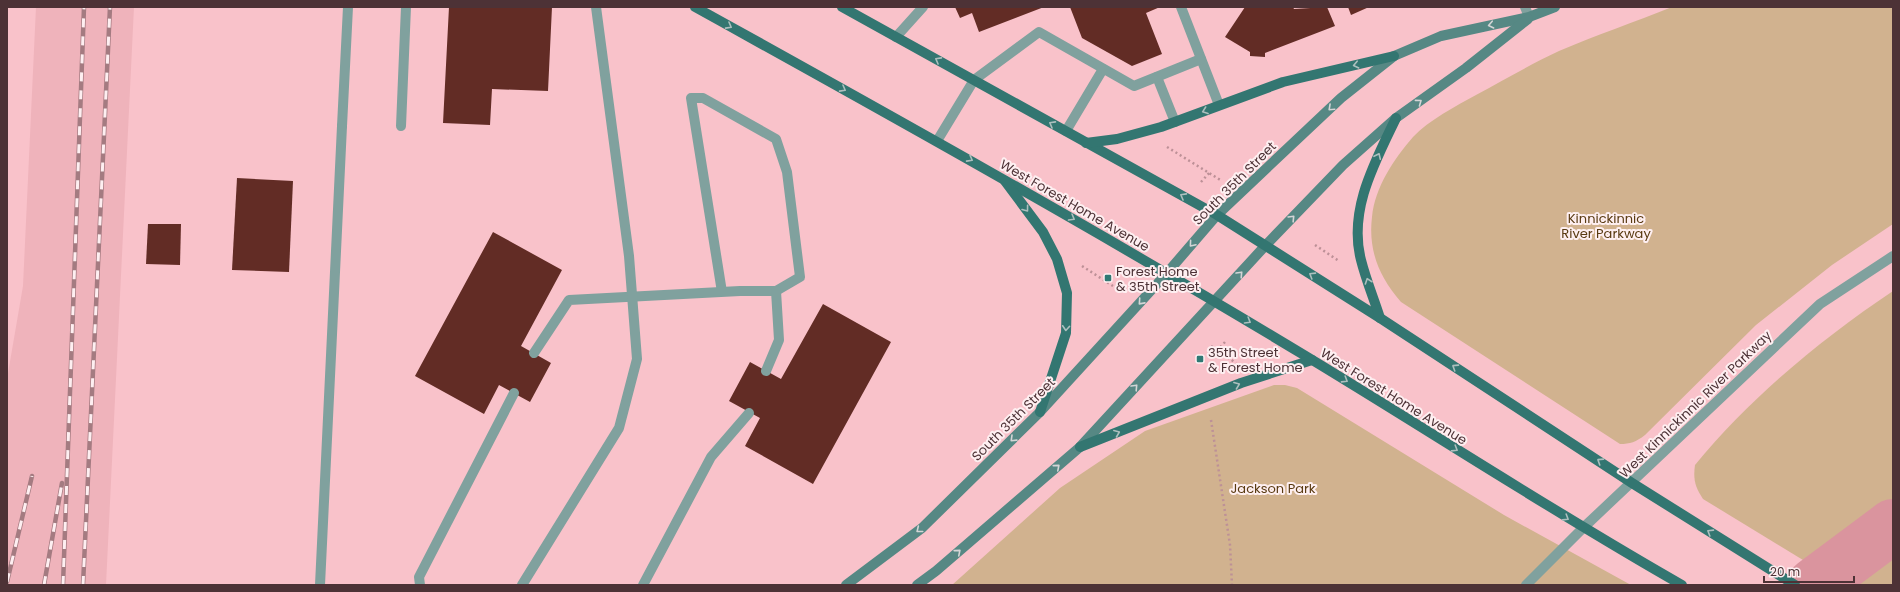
<svg xmlns="http://www.w3.org/2000/svg" width="1900" height="592" viewBox="0 0 1900 592" font-family="Poppins,sans-serif">
	<rect width="100%" height="100%" fill="#f9c2ca"/>
	<path fill="#efb3bb" d="M36,7H134L106,585H7V379L23,286Z"/>
	<g fill="#d1b28f">
		<path d="M1672,7H1893V224L1832,265L1756,325L1645,435C1636,442 1630,444 1620,444L1401,302C1379,277 1368,250 1372,217C1375,187 1394,159 1413,137C1429,120 1456,106 1476,95C1504,80 1531,64 1559,51C1596,35 1635,22 1672,7Z"/>
		<path d="M1893,291V585H1844L1703,499C1695,487 1693,479 1695,465C1751,397 1820,340 1893,291Z"/>
		<path d="M1274,385H1285L1297,388L1504,515L1631,585H952L1060,488L1145,431Z"/>
	</g>
	<g fill="none" stroke-linecap="round" stroke-linejoin="round">
		<path stroke="#da949e" stroke-width="54" d="M1814,585L1893,526"/>
	</g>
	<g fill="#622c25">
		<path d="M449,7H552L548,91L492,89L490,125L443,123Z"/>
		<path d="M955,7H1044L979,32L972,13L960,18Z"/>
		<path d="M1070,7H1160L1146,13L1162,54L1132,66L1082,38Z"/>
		<path d="M1245,7H1293L1294,9L1327,7L1335,26L1265,53V57L1250,56V52L1225,37Z"/>
		<path d="M1348,7H1369L1351,15Z"/>
		<path d="M237,178L293,181L289,272L232,270Z"/>
		<path d="M148,224H181L180,265L146,264Z"/>
		<path d="M493,232L562,270L521,346L551,363L530,402L499,385L484,414L415,376Z"/>
		<path d="M823,304L891,342L813,484L745,446L760,418L729,401L750,362L781,379Z"/>
	</g>
	<g fill="none" stroke-linecap="round" stroke-linejoin="round">
		<g stroke="#bd9097" stroke-width="2.5" stroke-dasharray="2 3" stroke-linecap="butt">
			<path d="M1167,147L1222,181"/>
			<path d="M1201,182L1210,172"/>
			<path d="M1315,245L1339,261"/>
			<path d="M1082,266L1113,286"/>
			<path d="M1211,346L1236,363"/>
			<path d="M1217,351L1225,342"/>
			<path d="M1211,420L1230,545L1232,585"/>
		</g>
		<g stroke="#80a19e" stroke-width="10">
			<path d="M1181,7L1219,105"/>
			<path d="M896,37L923,7"/>
			<path d="M1157,77L1175,122"/>
			<path d="M401,126L406,7"/>
			<path d="M1066,131L1103,69"/>
			<path d="M937,141L974,80L1039,32L1134,86L1201,59"/>
			<path d="M534,353L569,300L740,291H776L800,277L787,172L776,139L703,98H691L722,292"/>
			<path d="M766,371L779,340L776,291"/>
			<path d="M320,585L342,126"/>
			<path d="M420,585L419,577L514,393"/>
			<path d="M522,585L619,428L637,359L629,256L596,7"/>
			<path d="M643,585L711,457L749,413"/>
		</g>
		<g stroke="#80a19e" stroke-width="10">
			<path d="M1525,7L1529,17"/>
			<path d="M342,126L348,7"/>
			<path d="M1526,585L1583,528L1820,304L1893,256"/>
		</g>
		<g stroke="#568884" stroke-width="10">
			<path d="M846,585L922,528L1040,412L1167,273L1217,215L1341,98L1394,56L1441,36L1529,17L1555,7"/>
			<path d="M917,585L936,571L1080,447L1265,246L1343,165L1396,118L1466,68L1528,19"/>
		</g>
		<g stroke="#337671" stroke-width="10">
			<path d="M695,7C901,121 1107,236 1309,358C1433,433 1555,513 1682,585"/>
			<path d="M842,7L1217,215L1380,318L1632,483L1795,585"/>
			<path d="M1086,143L1117,139L1161,127L1283,82L1394,56"/>
			<path d="M1005,181L1043,232L1057,259L1067,293L1066,333L1040,412"/>
			<path d="M1380,318C1374,299 1366,280 1361,260C1348,210 1375,162 1396,118"/>
			<path d="M1080,447L1241,383L1312,360"/>
		</g>
		<defs>
			<g id="rail">
				<path d="M7,582L32,476"/>
				<path d="M44,585L62,483"/>
				<path d="M63,585L84,7"/>
				<path d="M83,585L110,7"/>
			</g>
		</defs>
		<use href="#rail" stroke="#a47b81" stroke-width="4.5"/>
		<use href="#rail" stroke="#feeff1" stroke-width="3" stroke-dasharray="9" stroke-linecap="butt"/>
	</g>
	<defs><path id="oneway-chevron" d="M-2-3.5L2.5 0L-2 3.5" fill="none" stroke-width="1.6" stroke-linecap="round" stroke-linejoin="round"/></defs>
	<g stroke="#d4d5d6">
		<use href="#oneway-chevron" transform="translate(1491 25) rotate(168)"/>
		<use href="#oneway-chevron" transform="translate(1419 102) rotate(-36)"/>
		<use href="#oneway-chevron" transform="translate(1331 108) rotate(137)"/>
		<use href="#oneway-chevron" transform="translate(1292 218) rotate(-46)"/>
		<use href="#oneway-chevron" transform="translate(1192 244) rotate(130)"/>
		<use href="#oneway-chevron" transform="translate(1240 274) rotate(-47)"/>
		<use href="#oneway-chevron" transform="translate(1141 302) rotate(132)"/>
		<use href="#oneway-chevron" transform="translate(1135 387) rotate(-47)"/>
		<use href="#oneway-chevron" transform="translate(1013 439) rotate(136)"/>
		<use href="#oneway-chevron" transform="translate(1057 467) rotate(-41)"/>
		<use href="#oneway-chevron" transform="translate(919 530) rotate(141)"/>
		<use href="#oneway-chevron" transform="translate(958 552) rotate(-41)"/>
	</g>
	<g stroke="#adbfbe">
		<use href="#oneway-chevron" transform="translate(729 26) rotate(29)"/>
		<use href="#oneway-chevron" transform="translate(938 60) rotate(-151)"/>
		<use href="#oneway-chevron" transform="translate(1356 65) rotate(167)"/>
		<use href="#oneway-chevron" transform="translate(843 89) rotate(29)"/>
		<use href="#oneway-chevron" transform="translate(1205 111) rotate(160)"/>
		<use href="#oneway-chevron" transform="translate(1052 124) rotate(-151)"/>
		<use href="#oneway-chevron" transform="translate(1378 156) rotate(-65)"/>
		<use href="#oneway-chevron" transform="translate(970 159) rotate(29)"/>
		<use href="#oneway-chevron" transform="translate(1183 196) rotate(-151)"/>
		<use href="#oneway-chevron" transform="translate(1026 209) rotate(53)"/>
		<use href="#oneway-chevron" transform="translate(1072 218) rotate(30)"/>
		<use href="#oneway-chevron" transform="translate(1312 275) rotate(-148)"/>
		<use href="#oneway-chevron" transform="translate(1368 281) rotate(-109)"/>
		<use href="#oneway-chevron" transform="translate(1248 321) rotate(31)"/>
		<use href="#oneway-chevron" transform="translate(1066 328) rotate(94)"/>
		<use href="#oneway-chevron" transform="translate(1455 367) rotate(-147)"/>
		<use href="#oneway-chevron" transform="translate(1345 380) rotate(32)"/>
		<use href="#oneway-chevron" transform="translate(1237 385) rotate(-21)"/>
		<use href="#oneway-chevron" transform="translate(1117 433) rotate(-22)"/>
		<use href="#oneway-chevron" transform="translate(1455 449) rotate(32)"/>
		<use href="#oneway-chevron" transform="translate(1600 461) rotate(-147)"/>
		<use href="#oneway-chevron" transform="translate(1566 518) rotate(32)"/>
		<use href="#oneway-chevron" transform="translate(1710 532) rotate(-148)"/>
	</g>
	<g fill="#307974" stroke="#feeff1" stroke-width="1.5">
		<rect x="1104" y="274" width="8" height="8" rx="2"/>
		<rect x="1196" y="355" width="8" height="8" rx="2"/>
	</g>
	<g text-anchor="middle" stroke-width="4" stroke-linejoin="round" paint-order="stroke">
		<g font-size="13" fill="#4d3236" stroke="#feeff1">
			<text transform="translate(1234 183) rotate(-45)" y="5">South 35th Street</text>
			<text transform="translate(1075 205) rotate(30)" y="5">West Forest Home Avenue</text>
			<text transform="translate(1394 396) rotate(32)" y="5">West Forest Home Avenue</text>
			<text transform="translate(1695 404) rotate(-44)" y="5">West Kinnickinnic River Parkway</text>
			<text transform="translate(1013 419) rotate(-45)" y="5">South 35th Street</text>
		</g>
		<g font-size="13" fill="#593a11" stroke="#feeff1">
			<text x="1606" y="223">Kinnickinnic<tspan x="1606" dy="15">River Parkway</tspan></text>
			<text x="1273" y="493">Jackson Park</text>
		</g>
		<g font-size="13" fill="#4d3236" stroke="#feeff1" text-anchor="start">
			<text x="1116" y="276">Forest Home<tspan x="1116" dy="15">&amp; 35th Street</tspan></text>
			<text x="1208" y="357">35th Street<tspan x="1208" dy="15">&amp; Forest Home</tspan></text>
		</g>
	</g>
	<rect width="1900" height="592" fill="none" stroke="#4d3236" stroke-width="16"/>
	<path d="M1764 576v6h90v-6" fill="none" stroke="#4d3236" stroke-width="2"/>
	<text x="1770" y="576" font-size="12" fill="#4d3236" stroke="#feeff1" stroke-width="3" paint-order="stroke">20 m</text>
</svg>
